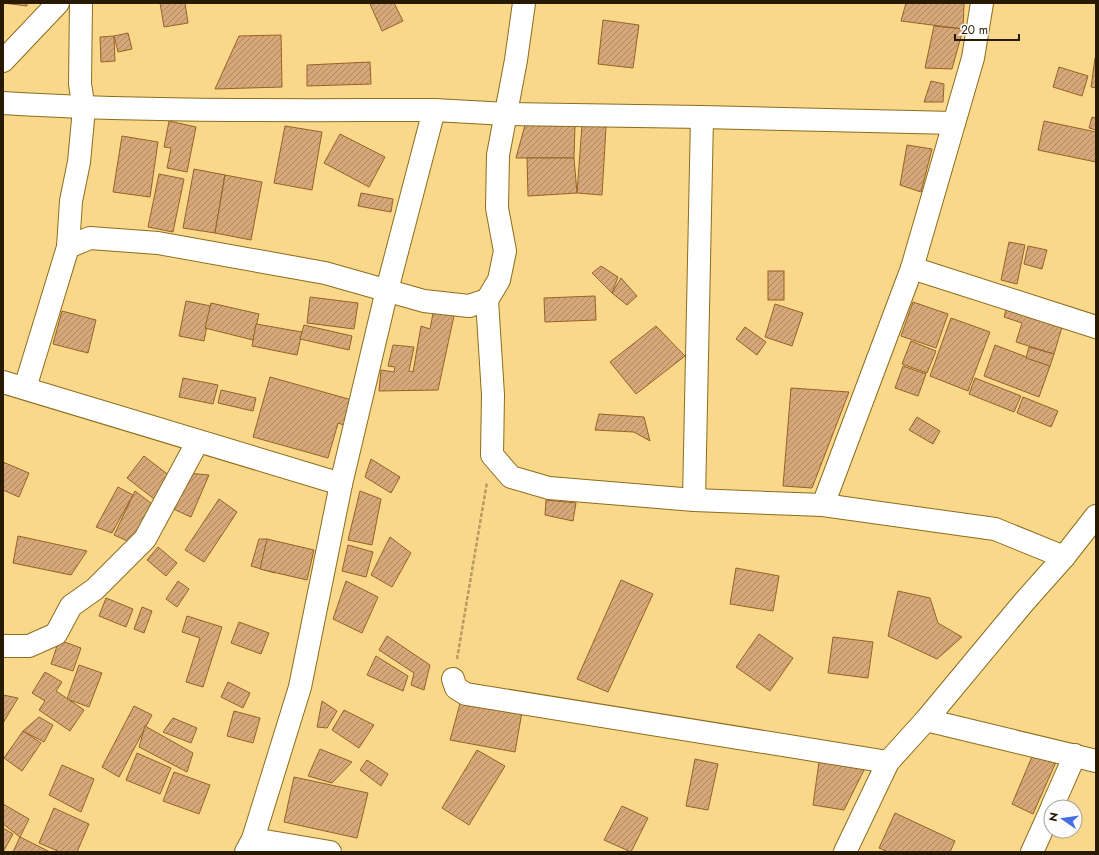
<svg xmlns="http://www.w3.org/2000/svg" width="1099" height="855" viewBox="0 0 1099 855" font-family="Jost,sans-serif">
	<defs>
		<pattern id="building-hatch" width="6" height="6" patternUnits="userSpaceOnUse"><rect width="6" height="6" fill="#d6a879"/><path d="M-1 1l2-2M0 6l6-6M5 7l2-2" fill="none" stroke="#ae8861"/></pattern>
	</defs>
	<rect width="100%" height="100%" fill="#f9d78b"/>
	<g fill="url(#building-hatch)" stroke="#976225">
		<path d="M3,3H27V6Z"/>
		<path d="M160,3H185L188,23L164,27Z"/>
		<path d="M372,3H394L403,21L382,31L370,4Z"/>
		<path d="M906,3H964L963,29L901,21Z"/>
		<path d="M603,20L639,25L633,68L598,64Z"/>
		<path d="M934,26L963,29L952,69L925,68Z"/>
		<path d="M128,33L132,49L118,52L114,36Z"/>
		<path d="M281,35L282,87L215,89L239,36Z"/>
		<path d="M114,36L115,61L101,62L100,37Z"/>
		<path d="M1095,58L1096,59V88L1091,87Z"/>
		<path d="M370,62L371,84L307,86V65Z"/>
		<path d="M1059,67L1088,76L1082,96L1053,87Z"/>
		<path d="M931,81L944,84L943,102H924Z"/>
		<path d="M1092,117L1096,118V130L1089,128Z"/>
		<path d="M169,121L196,127L187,172L167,168L171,148L164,147Z"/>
		<path d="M1044,121L1096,132V162L1038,150Z"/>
		<path d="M575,124L574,158H516L525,125Z"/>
		<path d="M582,125L606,127L602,195L577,193Z"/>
		<path d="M285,126L322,132L312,190L274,183Z"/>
		<path d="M340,134L385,157L369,187L324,163Z"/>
		<path d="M122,136L158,142L150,197L113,192Z"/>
		<path d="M907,145L932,149L921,192L900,185Z"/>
		<path d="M527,158H574L577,193L528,196Z"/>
		<path d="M194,169L225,175L215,233L183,228Z"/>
		<path d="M159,174L184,179L173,232L148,227Z"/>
		<path d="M225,175L262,182L251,240L215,233Z"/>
		<path d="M361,193L393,199L391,212L358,206Z"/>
		<path d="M1009,242L1025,245L1017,284L1001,280Z"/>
		<path d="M1028,246L1047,250L1042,269L1024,264Z"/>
		<path d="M601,266L618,277L612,293L592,273Z"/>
		<rect x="768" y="271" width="16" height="29"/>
		<path d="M621,278L637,296L627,305L612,293Z"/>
		<path d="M595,296L596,320L545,322L544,298Z"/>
		<path d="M310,297L358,303L354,329L307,323Z"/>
		<path d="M186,301L211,306L204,341L179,336Z"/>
		<path d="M913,302L948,314L936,348L901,336Z"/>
		<path d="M211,303L259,314L253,340L205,328Z"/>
		<path d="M775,304L803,313L792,346L765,337Z"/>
		<path d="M434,308L455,311L438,390L379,391L381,370L394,372L395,367L388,366L393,345L414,347L409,371L413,372L421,326L430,329Z"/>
		<path d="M1006,310L1062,327L1054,354L1016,342L1022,323L1004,317Z"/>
		<path d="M62,311L96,320L88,353L53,344Z"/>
		<path d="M951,318L990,332L968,391L930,376Z"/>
		<path d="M256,324L302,332L297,355L252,346Z"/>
		<path d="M304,325L352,336L349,350L300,339Z"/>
		<path d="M656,326L685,356L636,394L610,362Z"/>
		<path d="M745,327L766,342L757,355L736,339Z"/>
		<path d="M911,341L936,351L927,373L902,364Z"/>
		<path d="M995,345L1050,366L1039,397L984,376Z"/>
		<path d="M1029,347L1054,354L1050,366L1026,358Z"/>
		<path d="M903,366L926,374L918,396L895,388Z"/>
		<path d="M270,377L352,400L344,425L338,423L328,458L253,437Z"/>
		<path d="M183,378L218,385L213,404L179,397Z"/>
		<path d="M975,378L1021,396L1014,412L969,394Z"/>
		<path d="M791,388L849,392L812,488L783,486Z"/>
		<path d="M221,390L256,398L253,411L218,403Z"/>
		<path d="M1023,397L1058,411L1051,427L1017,413Z"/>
		<path d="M599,414L644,417L650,441L634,432L595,430Z"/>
		<path d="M917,417L940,431L933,444L909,430Z"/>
		<path d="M144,456L175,480L158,502L127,478Z"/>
		<path d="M371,459L400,477L391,493L365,477Z"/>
		<path d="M3,462L29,473L19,497L3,490Z"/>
		<path d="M186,473L209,475L191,517L171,508Z"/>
		<path d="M118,487L133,495L112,533L96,527Z"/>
		<path d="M135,491L160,510L130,542L114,535Z"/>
		<path d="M360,491L381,499L372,545L348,540Z"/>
		<path d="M219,499L237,512L204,562L185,550Z"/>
		<path d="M546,500L576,503L573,521L545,515Z"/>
		<path d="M18,536L87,551L71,575L13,563Z"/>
		<path d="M390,537L411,553L392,587L371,575Z"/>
		<path d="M259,539H267L283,546L275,573L251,566Z"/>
		<path d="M267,539L314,550L307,580L260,569Z"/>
		<path d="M348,545L373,552L366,577L342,571Z"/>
		<path d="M158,547L177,563L166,576L147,560Z"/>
		<path d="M736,568L779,576L773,611L730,604Z"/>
		<path d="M621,580L653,594L608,692L577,679Z"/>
		<path d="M178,581L189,589L177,607L166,599Z"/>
		<path d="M346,581L378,597L362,633L333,619Z"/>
		<path d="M898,591L930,598L938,623L962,637L937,659L888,636Z"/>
		<path d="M106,598L133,609L126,627L99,616Z"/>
		<path d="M142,607L152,611L144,633L134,629Z"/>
		<path d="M187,616L222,627L203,687L186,682L200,638L182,632Z"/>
		<path d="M239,622L269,633L261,654L231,643Z"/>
		<path d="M759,634L793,658L770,691L736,667Z"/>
		<path d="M387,636L430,665L424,690L411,685L414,673L379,650Z"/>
		<path d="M833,637L873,642L868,678L828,673Z"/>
		<path d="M59,640L81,648L73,671L51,664Z"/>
		<path d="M376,656L408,676L403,691L367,675Z"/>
		<path d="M79,665L102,673L89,707L67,699Z"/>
		<path d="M45,672L62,682L56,691L84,710L70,731L39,710L45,701L32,693Z"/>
		<path d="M228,682L250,693L243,708L221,697Z"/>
		<path d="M3,695L18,698L3,723Z"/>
		<path d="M461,700L522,712L515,752L450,740Z"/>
		<path d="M322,701L337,711L327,728L317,727Z"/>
		<path d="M134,706L152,715L119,777L102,767Z"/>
		<path d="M344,710L374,725L359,748L332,730Z"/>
		<path d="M234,711L260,718L253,743L227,736Z"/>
		<path d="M39,717L53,725L44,742L23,731Z"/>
		<path d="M173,718L197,728L191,743L163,732Z"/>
		<path d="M145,726L193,753L187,772L139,747Z"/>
		<path d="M23,731L41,743L22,771L4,758Z"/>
		<path d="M320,749L352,762L332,783L308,776Z"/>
		<path d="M477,750L505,766L469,825L442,808Z"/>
		<path d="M1034,752L1056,762L1033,814L1012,804Z"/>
		<path d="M137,753L171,768L160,794L126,780Z"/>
		<path d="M695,759L718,764L708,810L686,806Z"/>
		<path d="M367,760L388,774L381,786L360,770Z"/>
		<path d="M819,762L865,768L844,810L813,805Z"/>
		<path d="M62,765L94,779L81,812L49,795Z"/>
		<path d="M174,772L210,785L199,814L163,801Z"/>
		<path d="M294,777L368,793L357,838L284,822Z"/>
		<path d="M3,804L29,819L20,837L3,824Z"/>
		<path d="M622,806L648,818L631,852L604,840Z"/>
		<path d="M54,808L89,824L77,852H60L39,843Z"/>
		<path d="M895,813L955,841L950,852H888L879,848Z"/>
		<path d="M3,828L13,834L3,852Z"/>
		<path d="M20,837L50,852H13Z"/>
	</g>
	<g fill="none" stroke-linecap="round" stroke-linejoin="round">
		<defs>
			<g id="minor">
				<path d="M524,3L516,60L498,155L497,208L505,251L499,280L487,300L493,395L492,455L511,477L549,488L694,500L823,505L995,529L1064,557"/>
				<path d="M3,61L58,3"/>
				<path d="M3,103C146,112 290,110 434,110"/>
				<path d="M68,247L71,201L79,162L84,109L80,84L81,3"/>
				<path d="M912,268L1096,327"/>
				<path d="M3,382L341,484"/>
				<path d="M25,388L68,247L90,238L158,243L325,273L424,301L469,306L487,300"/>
				<path d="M694,500L702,117"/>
				<path d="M823,505L912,268L973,58L982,3"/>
				<path d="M3,646H29L56,634L71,606L95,589L145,539L198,441"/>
				<path d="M453,679L456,688L466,694L888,762"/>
				<path d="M926,720L1096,761"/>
				<path d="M1052,807L1075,755"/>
				<path d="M253,839L330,852"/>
				<path d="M246,852L253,839L300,687L341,484L387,290L434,110L507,114L702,117L954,123"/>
				<path d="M845,852L888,762L926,720L1024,602L1064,557L1096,516"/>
				<path d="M1032,852L1051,810"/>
			</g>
		</defs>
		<use href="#minor" stroke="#8b6d1c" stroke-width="24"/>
		<path stroke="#b79c5f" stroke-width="2.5" stroke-dasharray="4 2" stroke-linecap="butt" d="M457,659L487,482"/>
		<use href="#minor" stroke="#fff" stroke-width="22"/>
	</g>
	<rect width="1099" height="855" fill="none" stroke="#271a00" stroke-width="8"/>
	<g transform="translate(1063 819) rotate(283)"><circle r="19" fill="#fcfcfc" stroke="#a7a297"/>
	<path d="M0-3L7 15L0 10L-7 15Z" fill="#476ee1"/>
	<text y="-6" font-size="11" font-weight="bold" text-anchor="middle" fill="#271a00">N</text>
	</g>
	<path d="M955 34v6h64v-6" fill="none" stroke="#271a00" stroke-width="2"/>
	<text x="961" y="34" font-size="12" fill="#271a00" stroke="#fcfcfc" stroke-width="3" paint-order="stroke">20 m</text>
</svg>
